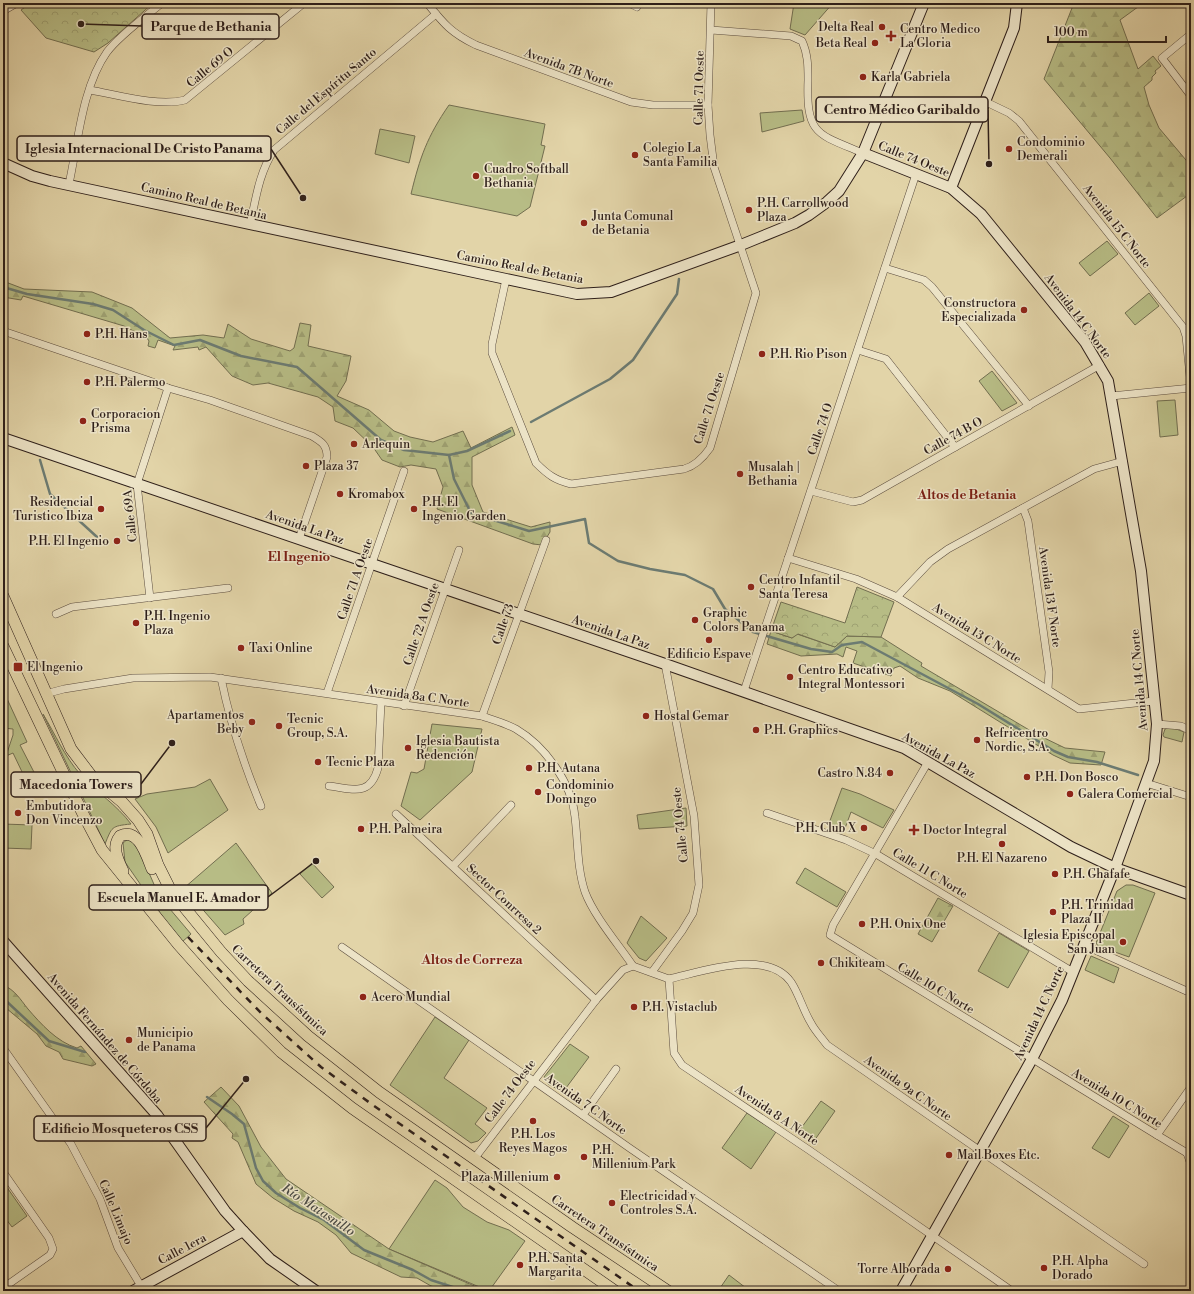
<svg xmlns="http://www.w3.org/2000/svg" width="1194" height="1294" viewBox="0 0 1194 1294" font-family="'Libre Bodoni',serif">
	<defs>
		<pattern id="forest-firs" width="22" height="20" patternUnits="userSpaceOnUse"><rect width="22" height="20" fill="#b7bc85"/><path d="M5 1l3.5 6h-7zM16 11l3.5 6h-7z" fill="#9ea172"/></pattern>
		<pattern id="park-crowns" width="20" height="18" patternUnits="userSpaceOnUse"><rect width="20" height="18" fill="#b7bc85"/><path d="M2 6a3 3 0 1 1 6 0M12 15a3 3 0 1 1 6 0" fill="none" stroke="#9ea172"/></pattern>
	</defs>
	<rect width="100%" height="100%" fill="#e2d4a8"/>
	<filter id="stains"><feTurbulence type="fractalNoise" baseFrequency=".005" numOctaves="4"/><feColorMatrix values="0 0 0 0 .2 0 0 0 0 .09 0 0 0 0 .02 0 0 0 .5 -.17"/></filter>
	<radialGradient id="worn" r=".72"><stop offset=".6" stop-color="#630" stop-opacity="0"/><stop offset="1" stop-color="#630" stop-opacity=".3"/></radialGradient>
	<g fill="#b7bc85" stroke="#726e50">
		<path d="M794,3H833L805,35L790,29Z"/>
		<path d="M449,105L545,124L541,145L545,146L530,207L517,216L411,194C420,157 427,137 449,105Z"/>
		<path d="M802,110L804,121L762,132L760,113Z"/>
		<path d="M380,129L415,136L409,163L375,154Z"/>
		<path d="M1107,241L1118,254L1090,276L1079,263Z"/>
		<path d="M1149,293L1159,306L1135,325L1125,313Z"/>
		<path d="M992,371L1017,403L1002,411L979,381Z"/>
		<path d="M1175,400L1178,435L1160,437L1157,401Z"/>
		<path d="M3,690L27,742L20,745L36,776H24L13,753L6,756L13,735V729L3,728Z"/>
		<path d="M43,714C55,734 65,757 80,774C96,792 117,805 131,824C111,826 112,827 105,844Z"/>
		<path d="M432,724L482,729L472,772L420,820L401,806L411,772L417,773L424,769Z"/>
		<path d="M1171,727L1184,732L1182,742L1164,737L1163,735L1165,729Z"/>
		<path d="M210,779L228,810L168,853L156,827L135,799L147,794L195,787Z"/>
		<path d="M842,788L860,794L894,810L883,828L851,812L844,831L828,826Z"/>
		<path d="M686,808L687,826L639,829L637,815Z"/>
		<path d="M3,824L32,825L31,849L3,848Z"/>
		<path d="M129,838L136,843L156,889L164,902L191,934L182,942L167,923L125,862L123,843Z"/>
		<path d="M236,843L272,893L243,919L244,924L225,935L184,888Z"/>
		<path d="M312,863L334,887L322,898L300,874Z"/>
		<path d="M805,868L846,892L837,907L796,883Z"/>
		<path d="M1126,885H1133L1155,893L1129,957L1098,946L1096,943L1117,891Z"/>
		<path d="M641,916L667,938L646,961L639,958L627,943Z"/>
		<path d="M999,933L1029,951L1008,988L978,971Z"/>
		<path d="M1091,956L1119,968L1114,983L1085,970Z"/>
		<path d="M435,1017L469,1040L444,1078L487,1108L475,1124L486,1133L478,1141L471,1143L390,1085Z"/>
		<path d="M570,1044L589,1057L563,1092L548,1084L544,1077Z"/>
		<path d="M821,1101L835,1111L814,1141L799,1131Z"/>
		<path d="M747,1113L776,1132L751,1169L722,1148Z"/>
		<path d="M1113,1116L1129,1126L1109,1158L1092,1148Z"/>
		<path d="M435,1180L447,1188L463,1207L487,1222L509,1230L525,1241L489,1291L389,1249Z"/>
		<path d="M6,1186L27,1216L12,1227L3,1215V1189Z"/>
		<path d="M729,1275L750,1291H718Z"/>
	</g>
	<g fill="url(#forest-firs)" stroke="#726e50">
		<path d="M1074,3L1142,4L1120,20L1138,69L1153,56L1161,66L1155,71L1156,73L1152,77V80L1144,87L1149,105L1159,128L1191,166V193L1157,218L1110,158L1044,79Z"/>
		<path d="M3,281L24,289L92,292L132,308L170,338L203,335L224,338L228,324L251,339L290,351L294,348L300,323L311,325L308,346L351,356L346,381L337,396L369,410L394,431L410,437L433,442L463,431L471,448L512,427L515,435L472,457V485L483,512L531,527L550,522V532L542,545L533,544L437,509L443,487L436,469L411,465L400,467L382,460L373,447L353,428L335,421L333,407L318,397L268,383L253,385L232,376L206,347L199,350L198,347L173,350L175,346L158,340L155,348L148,346L149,341L147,338L124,326L23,296L21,300L3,297Z"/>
		<path d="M771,631L792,638L797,634L835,647L847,636L881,637L922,663L921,666L1036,734L1065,748L1105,752L1101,765L1070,763L1053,755L950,691L918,678L900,666L894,668L891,676L853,663L857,651L846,647L843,657L837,654L801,656L767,644Z"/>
		<path d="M938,898L953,906L932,942L918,934Z"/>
		<path d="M3,985C15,990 20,999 28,1009C41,1024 57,1042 77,1048L81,1046L96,1064L92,1066L63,1059L59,1052L46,1046L37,1034L6,1008L3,1009Z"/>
		<path d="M221,1087L239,1106L261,1147L286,1179L389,1249L486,1291H449L431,1286L417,1278L401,1277L351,1253L336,1235L318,1222L294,1211L273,1198L256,1184L238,1142L232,1138L233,1134L204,1102Z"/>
	</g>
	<g fill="url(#park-crowns)" stroke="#726e50">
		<path d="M31,3H153L108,43L94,52L46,38L21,10Z"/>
		<path d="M857,587L894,602L881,637L847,636L835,647L798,634L792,638L771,631L781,602L845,623Z"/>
	</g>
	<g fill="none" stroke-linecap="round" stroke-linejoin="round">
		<g stroke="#6c7b72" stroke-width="2.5">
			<path d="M3,287L27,294L93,304L113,310L144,330L174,345L200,340L241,356L297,367L381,440L404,450L449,455L454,479L471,513L529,531L585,519L589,543L618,561L650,569L685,575L713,589L725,609L753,632L811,649L832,652L842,645L862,642L978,704L1054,751L1068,757L1097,762L1138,775"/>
			<path d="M531,422L610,379L633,360L677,294L679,279"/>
			<path d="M449,455L467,451L510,431"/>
			<path d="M40,460L50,494L97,537"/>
			<path d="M3,998L49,1041L85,1052"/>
			<path d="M207,1097L232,1114L244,1124L256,1168L263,1181L276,1193L300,1208L324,1220L364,1250L413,1270L431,1280L465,1291"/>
		</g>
		<defs>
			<g id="street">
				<path d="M427,3C444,24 451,33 476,45L631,102L653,105H708"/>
				<path d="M629,3L637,7"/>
				<path d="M3,11L17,3"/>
				<path d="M711,30L791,36L802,41C808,54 808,66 808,80C806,135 817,134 863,153"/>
				<path d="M1191,34L1162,58L1191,96"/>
				<path d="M90,90C118,95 158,107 185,100L304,3"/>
				<path d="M986,102L1009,113L1019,121L1183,327L1186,336L1191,387"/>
				<path d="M69,184C78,143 82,87 107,52C120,35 145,17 162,3"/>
				<path d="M250,225C256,198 259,173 274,150L436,14"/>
				<path d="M885,268L924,280L932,287L1029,406"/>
				<path d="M506,279L492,344V353L536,463C548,475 555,480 571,484L684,469C695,466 703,458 710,448L756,293L714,167L710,135L708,105L711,3"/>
				<path d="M3,331L147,380L168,388L210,400L312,436C322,442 327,445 327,457L299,539"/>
				<path d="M858,350L886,359L955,447"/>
				<path d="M1111,396L1191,388"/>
				<path d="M811,491L853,502L862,500L1100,365"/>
				<path d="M1023,508L1028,521L1049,672L1048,689"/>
				<path d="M788,558L856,579L897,597L1079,709L1154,701"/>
				<path d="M897,597L930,562L948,549L1094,469L1123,461"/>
				<path d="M150,598L137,484L168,388"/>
				<path d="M56,614L72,607L228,588"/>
				<path d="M221,678C230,722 244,765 261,806"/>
				<path d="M744,691L916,174"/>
				<path d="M327,693L404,471"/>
				<path d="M45,694L64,689L133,678L210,677L482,716C493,720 505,723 516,729C545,746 572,783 575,817C578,842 577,868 585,892C594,916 618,944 633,966"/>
				<path d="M404,706L459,550"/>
				<path d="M482,716L546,540"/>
				<path d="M1157,724L1181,726L1191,731"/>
				<path d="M928,762L833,925L830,935L1157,1135L1187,1153L1191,1152"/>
				<path d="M1146,783L1191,797"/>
				<path d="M329,786C353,789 370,797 378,768L381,702"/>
				<path d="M767,813L846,840L876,854L1073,972"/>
				<path d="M396,814L596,1000"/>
				<path d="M453,866L511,805"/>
				<path d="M1084,945L1191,993"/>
				<path d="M342,947L631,1149L839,1291"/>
				<path d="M652,972L682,931L693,913L699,885L694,816L665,664"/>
				<path d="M669,979C701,972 767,948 791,982C799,994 803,1010 811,1023C815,1031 822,1038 827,1045L1144,1264"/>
				<path d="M669,979L674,1053L682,1065L809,1150L1012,1291"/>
				<path d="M3,1048L71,1144L100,1199L118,1248L141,1286"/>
				<path d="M583,1115L616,1069"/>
				<path d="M1157,1135L1191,1087"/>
				<path d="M1187,1153L1191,1165"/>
				<path d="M474,1159L596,1000L623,970L633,966L669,979"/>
				<path d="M3,1172L49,1238L53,1249L50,1255L3,1288"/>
			</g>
			<g id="secondary">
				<path d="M863,153L951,188L981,214L1085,342L1108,381L1141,571L1157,724L1154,761L1115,868L1062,1000L1032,1059L901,1291"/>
				<path d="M3,163L32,176L50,181L506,279L577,294L611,292L741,245L795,223L809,215L827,202L839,191L863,153L924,3"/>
				<path d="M951,188L1014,28L1017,3"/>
				<path d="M3,438L665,664L904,748L1071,847L1115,868L1191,895"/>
				<path d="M3,941L157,1115L225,1211L243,1231L270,1259L316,1291"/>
				<path d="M133,1291L243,1231"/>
			</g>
			<g id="primary">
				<path d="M3,596L71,749L93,778L122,802L138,820L147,834L158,865L171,891L221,952L248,981L308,1036L379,1092L572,1227L668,1291"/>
				<path d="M3,646L82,812L102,850L178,944L228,1000L281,1052L352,1108L615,1291"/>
				<path d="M123,871C118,860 111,847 120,836C139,827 147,857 152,869"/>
			</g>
		</defs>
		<use href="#street" stroke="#5b4c3e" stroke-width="8"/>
		<use href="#secondary" stroke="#2e1f1a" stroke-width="12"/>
		<use href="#primary" stroke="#2e1f1a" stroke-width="12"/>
		<use href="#street" stroke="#ece3c6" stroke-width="7"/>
		<use href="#secondary" stroke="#ece3c6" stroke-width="10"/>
		<use href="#primary" stroke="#e2d4a8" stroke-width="11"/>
		<path stroke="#2e1f1a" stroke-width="2.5" stroke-dasharray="7 7" stroke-linecap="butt" d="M188,937L261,1013L321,1067L370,1103L639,1291"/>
	</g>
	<g fill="#8f2418" stroke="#ece3c6" stroke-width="1.5">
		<circle cx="882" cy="27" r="4"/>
		<path d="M889 30h4v4h4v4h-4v4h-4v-4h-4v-4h4z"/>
		<circle cx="875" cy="43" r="4"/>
		<circle cx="863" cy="77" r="4"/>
		<circle cx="1009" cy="149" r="4"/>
		<circle cx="635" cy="155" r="4"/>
		<circle cx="476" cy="176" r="4"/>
		<circle cx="749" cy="210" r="4"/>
		<circle cx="584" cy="223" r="4"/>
		<circle cx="1024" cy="310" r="4"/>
		<circle cx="87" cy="334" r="4"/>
		<circle cx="762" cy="354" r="4"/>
		<circle cx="87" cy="382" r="4"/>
		<circle cx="83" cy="421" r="4"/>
		<circle cx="354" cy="444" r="4"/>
		<circle cx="306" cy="466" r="4"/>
		<circle cx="740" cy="474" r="4"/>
		<circle cx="340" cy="494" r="4"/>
		<circle cx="101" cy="509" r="4"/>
		<circle cx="414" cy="509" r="4"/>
		<circle cx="117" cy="541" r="4"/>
		<circle cx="751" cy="587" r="4"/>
		<circle cx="695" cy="620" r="4"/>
		<circle cx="136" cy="623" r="4"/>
		<circle cx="709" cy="640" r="4"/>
		<circle cx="241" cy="648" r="4"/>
		<rect x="13" y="662" width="10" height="10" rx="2"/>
		<circle cx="790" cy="677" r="4"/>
		<circle cx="646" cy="716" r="4"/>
		<circle cx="252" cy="722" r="4"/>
		<circle cx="279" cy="726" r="4"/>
		<circle cx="756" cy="730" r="4"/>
		<circle cx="977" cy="740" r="4"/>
		<circle cx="408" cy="748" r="4"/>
		<circle cx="318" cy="762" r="4"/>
		<circle cx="529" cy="768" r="4"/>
		<circle cx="890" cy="773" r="4"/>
		<circle cx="1027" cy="777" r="4"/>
		<circle cx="538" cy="792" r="4"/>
		<circle cx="1070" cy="794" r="4"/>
		<circle cx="18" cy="813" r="4"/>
		<circle cx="864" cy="828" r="4"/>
		<circle cx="361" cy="829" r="4"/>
		<path d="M912 824h4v4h4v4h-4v4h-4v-4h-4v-4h4z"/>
		<circle cx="1002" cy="844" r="4"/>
		<circle cx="1055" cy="874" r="4"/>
		<circle cx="1053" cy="912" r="4"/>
		<circle cx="862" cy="924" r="4"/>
		<circle cx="1123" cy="942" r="4"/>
		<circle cx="821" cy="963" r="4"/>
		<circle cx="363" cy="997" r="4"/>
		<circle cx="634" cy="1007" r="4"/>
		<circle cx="129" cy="1040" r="4"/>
		<circle cx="533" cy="1121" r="4"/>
		<circle cx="949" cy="1155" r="4"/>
		<circle cx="584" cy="1157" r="4"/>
		<circle cx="557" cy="1177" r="4"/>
		<circle cx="612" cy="1203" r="4"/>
		<circle cx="520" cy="1265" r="4"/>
		<circle cx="1044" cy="1268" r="4"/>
		<circle cx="948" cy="1269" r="4"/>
	</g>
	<g text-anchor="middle" stroke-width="3" stroke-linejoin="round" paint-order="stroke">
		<g font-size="12" fill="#2e1f1a" stroke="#ece3c6" text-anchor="start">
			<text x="874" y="31" text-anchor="end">Delta Real</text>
			<text x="900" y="33">Centro Medico<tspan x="900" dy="14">La Gloria</tspan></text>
			<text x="867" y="47" text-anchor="end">Beta Real</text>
			<text x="871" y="81">Karla Gabriela</text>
			<text x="1017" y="146">Condominio<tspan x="1017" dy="14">Demerali</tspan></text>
			<text x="643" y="152">Colegio La<tspan x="643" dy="14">Santa Familia</tspan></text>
			<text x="484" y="173">Cuadro Softball<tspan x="484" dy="14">Bethania</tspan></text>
			<text x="757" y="207">P.H. Carrollwood<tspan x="757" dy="14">Plaza</tspan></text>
			<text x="592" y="220">Junta Comunal<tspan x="592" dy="14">de Betania</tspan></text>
			<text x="1016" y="307" text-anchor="end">Constructora<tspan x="1016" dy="14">Especializada</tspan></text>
			<text x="95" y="338">P.H. Hans</text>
			<text x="770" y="358">P.H. Rio Pison</text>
			<text x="95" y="386">P.H. Palermo</text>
			<text x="91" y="418">Corporacion<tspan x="91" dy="14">Prisma</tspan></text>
			<text x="362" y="448">Arlequin</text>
			<text x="314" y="470">Plaza 37</text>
			<text x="748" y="471">Musalah |<tspan x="748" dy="14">Bethania</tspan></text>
			<text x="348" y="498">Kromabox</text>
			<text x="93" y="506" text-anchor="end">Residencial<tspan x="93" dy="14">Turistico Ibiza</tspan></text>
			<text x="422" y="506">P.H. El<tspan x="422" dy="14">Ingenio Garden</tspan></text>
			<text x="109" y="545" text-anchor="end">P.H. El Ingenio</text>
			<text x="759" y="584">Centro Infantil<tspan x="759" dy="14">Santa Teresa</tspan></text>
			<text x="703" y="617">Graphic<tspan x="703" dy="14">Colors Panama</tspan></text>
			<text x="144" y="620">P.H. Ingenio<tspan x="144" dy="14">Plaza</tspan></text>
			<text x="249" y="652">Taxi Online</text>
			<text x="709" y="658" text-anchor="middle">Edificio Espave</text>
			<text x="27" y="671">El Ingenio</text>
			<text x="798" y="674">Centro Educativo<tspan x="798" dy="14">Integral Montessori</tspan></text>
			<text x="244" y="719" text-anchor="end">Apartamentos<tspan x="244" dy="14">Beby</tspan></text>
			<text x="654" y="720">Hostal Gemar</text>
			<text x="287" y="723">Tecnic<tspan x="287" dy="14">Group, S.A.</tspan></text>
			<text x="764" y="734">P.H. Graphics</text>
			<text x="985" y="737">Refricentro<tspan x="985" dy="14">Nordic, S.A.</tspan></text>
			<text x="416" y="745">Iglesia Bautista<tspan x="416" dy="14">Redención</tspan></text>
			<text x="326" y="766">Tecnic Plaza</text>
			<text x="537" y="772">P.H. Autana</text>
			<text x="882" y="777" text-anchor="end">Castro N.84</text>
			<text x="1035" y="781">P.H. Don Bosco</text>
			<text x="546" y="789">Condominio<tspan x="546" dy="14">Domingo</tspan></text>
			<text x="1078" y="798">Galera Comercial</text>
			<text x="26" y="810">Embutidora<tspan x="26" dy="14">Don Vincenzo</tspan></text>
			<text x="856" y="832" text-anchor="end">P.H. Club X</text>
			<text x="369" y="833">P.H. Palmeira</text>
			<text x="923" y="834">Doctor Integral</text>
			<text x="1002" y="862" text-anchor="middle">P.H. El Nazareno</text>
			<text x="1063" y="878">P.H. Ghafafe</text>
			<text x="1061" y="909">P.H. Trinidad<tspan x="1061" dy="14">Plaza II</tspan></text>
			<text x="870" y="928">P.H. Onix One</text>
			<text x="1115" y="939" text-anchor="end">Iglesia Episcopal<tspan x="1115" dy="14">San Juan</tspan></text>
			<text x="829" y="967">Chikiteam</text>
			<text x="371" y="1001">Acero Mundial</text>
			<text x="642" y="1011">P.H. Vistaclub</text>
			<text x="137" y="1037">Municipio<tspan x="137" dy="14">de Panama</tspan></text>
			<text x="533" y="1138" text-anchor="middle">P.H. Los<tspan x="533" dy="14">Reyes Magos</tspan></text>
			<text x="592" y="1154">P.H.<tspan x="592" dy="14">Millenium Park</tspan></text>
			<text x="957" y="1159">Mail Boxes Etc.</text>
			<text x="549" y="1181" text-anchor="end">Plaza Millenium</text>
			<text x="620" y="1200">Electricidad y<tspan x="620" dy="14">Controles S.A.</tspan></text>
			<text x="528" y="1262">P.H. Santa<tspan x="528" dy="14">Margarita</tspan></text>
			<text x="1052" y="1265">P.H. Alpha<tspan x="1052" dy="14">Dorado</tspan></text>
			<text x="940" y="1273" text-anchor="end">Torre Alborada</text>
		</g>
		<g font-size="12" fill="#2e1f1a" stroke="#ece3c6">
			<text transform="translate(210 67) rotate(-39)" y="4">Calle 69 O</text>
			<text transform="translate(569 68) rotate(20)" y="4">Avenida 7B Norte</text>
			<text transform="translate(699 88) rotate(-89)" y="4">Calle 71 Oeste</text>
			<text transform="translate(326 91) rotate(-40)" y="4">Calle del Espíritu Santo</text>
			<text transform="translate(914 159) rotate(22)" y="4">Calle 74 Oeste</text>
			<text transform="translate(204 201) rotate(13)" y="4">Camino Real de Betania</text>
			<text transform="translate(1117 226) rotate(52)" y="4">Avenida 15 C Norte</text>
			<text transform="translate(520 267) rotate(11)" y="4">Camino Real de Betania</text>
			<text transform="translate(1078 316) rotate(53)" y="4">Avenida 14 C Norte</text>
			<text transform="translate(709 408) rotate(-72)" y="4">Calle 71 Oeste</text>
			<text transform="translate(820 429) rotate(-71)" y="4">Calle 74 O</text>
			<text transform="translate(953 436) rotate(-29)" y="4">Calle 74 B O</text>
			<text transform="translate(130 516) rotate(-96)" y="4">Calle 69A</text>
			<text transform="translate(305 527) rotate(19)" y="4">Avenida La Paz</text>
			<text transform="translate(355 579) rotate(-71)" y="4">Calle 71 A Oeste</text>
			<text transform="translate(1050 597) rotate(82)" y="4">Avenida 13 F Norte</text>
			<text transform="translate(421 624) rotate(-71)" y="4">Calle 72 A Oeste</text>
			<text transform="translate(503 624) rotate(-71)" y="4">Calle 73</text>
			<text transform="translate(611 632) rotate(19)" y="4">Avenida La Paz</text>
			<text transform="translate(977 633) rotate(32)" y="4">Avenida 13 C Norte</text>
			<text transform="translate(1139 680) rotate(-95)" y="4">Avenida 14 C Norte</text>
			<text transform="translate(418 696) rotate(8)" y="4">Avenida 8a C Norte</text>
			<text transform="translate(939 755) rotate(29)" y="4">Avenida La Paz</text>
			<text transform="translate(680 825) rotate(-96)" y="4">Calle 74 Oeste</text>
			<text transform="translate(930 873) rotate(31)" y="4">Calle 11 C Norte</text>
			<text transform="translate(504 899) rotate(43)" y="4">Sector Conrresa 2</text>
			<text transform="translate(936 988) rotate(31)" y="4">Calle 10 C Norte</text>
			<text transform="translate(280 990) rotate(43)" y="4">Carretera Transístmica</text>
			<text transform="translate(1039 1013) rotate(-65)" y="4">Avenida 14 C Norte</text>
			<text transform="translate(105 1038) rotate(49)" y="4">Avenida Fernández de Córdoba</text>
			<text transform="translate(908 1088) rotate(35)" y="4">Avenida 9a C Norte</text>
			<text transform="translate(510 1091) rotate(-53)" y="4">Calle 74 Oeste</text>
			<text transform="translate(1117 1098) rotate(31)" y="4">Avenida 10 C Norte</text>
			<text transform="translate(586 1104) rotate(35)" y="4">Avenida 7 C Norte</text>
			<text transform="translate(777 1115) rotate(34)" y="4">Avenida 8 A Norte</text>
			<text transform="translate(116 1212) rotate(67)" y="4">Calle Limajo</text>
			<text transform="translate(605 1233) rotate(34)" y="4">Carretera Transístmica</text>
			<text transform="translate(182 1249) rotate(-28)" y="4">Calle 1era</text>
		</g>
		<g font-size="13" font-weight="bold" fill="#7a1f14" stroke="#ece3c6">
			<text x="967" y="499">Altos de Betania</text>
			<text x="299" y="561">El Ingenio</text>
			<text x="472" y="964">Altos de Correza</text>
		</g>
		<g font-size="13" font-style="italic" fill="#4d4d46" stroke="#ece3c6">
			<text transform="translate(319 1209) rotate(33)" y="5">Río Matasnillo</text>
		</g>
	</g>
	<path fill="none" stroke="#2e1f1a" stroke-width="1.5" d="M81 24L142 26M989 164L988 110M303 198L271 149M172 743L141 784M316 861L268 897M246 1079L206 1128"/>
	<g fill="#2e1f1a" stroke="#ece3c6" stroke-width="1.5">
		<circle cx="81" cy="24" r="4"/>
		<circle cx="989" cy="164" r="4"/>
		<circle cx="303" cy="198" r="4"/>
		<circle cx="172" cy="743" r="4"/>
		<circle cx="316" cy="861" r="4"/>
		<circle cx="246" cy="1079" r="4"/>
	</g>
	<g fill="#ece3c6" stroke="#2e1f1a" stroke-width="1.5">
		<rect x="142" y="14" width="137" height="25" rx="4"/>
		<rect x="816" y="97" width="172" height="25" rx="4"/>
		<rect x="17" y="136" width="254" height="25" rx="4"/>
		<rect x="11" y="772" width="130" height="25" rx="4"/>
		<rect x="89" y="885" width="179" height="25" rx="4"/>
		<rect x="34" y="1116" width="172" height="25" rx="4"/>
	</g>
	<g font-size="13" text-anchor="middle" font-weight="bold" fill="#2e1f1a">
		<text x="211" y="31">Parque de Bethania</text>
		<text x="902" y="114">Centro Médico Garibaldo</text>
		<text x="144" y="153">Iglesia Internacional De Cristo Panama</text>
		<text x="76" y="789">Macedonia Towers</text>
		<text x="179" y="902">Escuela Manuel E. Amador</text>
		<text x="120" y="1133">Edificio Mosqueteros CSS</text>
	</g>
	<rect width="1194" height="1294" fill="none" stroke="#e2d4a8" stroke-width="16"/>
	<rect x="4" y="4" width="1186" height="1286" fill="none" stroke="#2e1f1a" stroke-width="2"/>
	<rect x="8" y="8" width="1178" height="1278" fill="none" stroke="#2e1f1a"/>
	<path d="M1048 36v6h118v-6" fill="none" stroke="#2e1f1a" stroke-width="2"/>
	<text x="1054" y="36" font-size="12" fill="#2e1f1a" stroke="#ece3c6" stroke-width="3" paint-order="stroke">100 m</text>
	<rect width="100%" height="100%" filter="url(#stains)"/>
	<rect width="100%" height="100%" fill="url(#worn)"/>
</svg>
